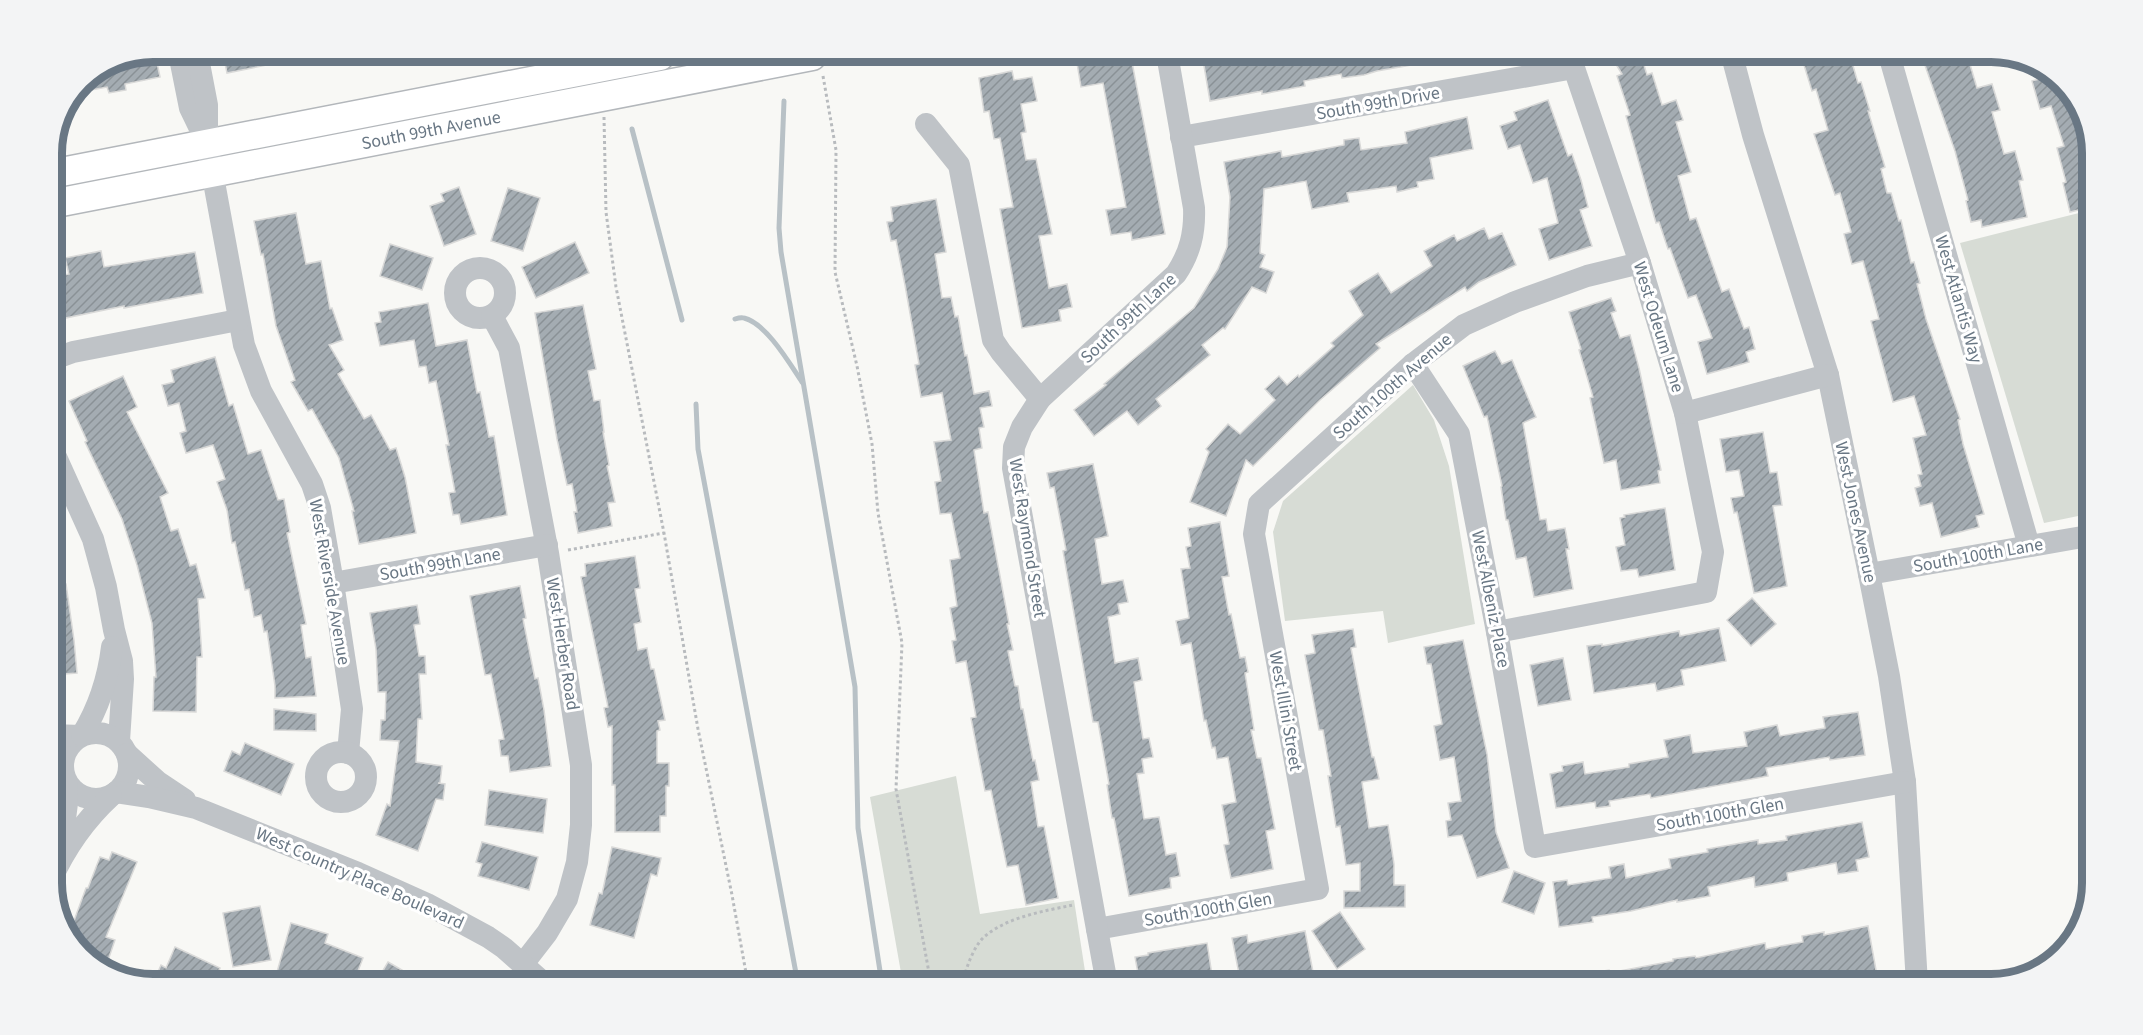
<svg xmlns="http://www.w3.org/2000/svg" width="2143" height="1035" viewBox="0 0 2143 1035" font-family="'Source Sans 3',sans-serif">
	<defs>
		<pattern id="building-hatch" width="6" height="6" patternUnits="userSpaceOnUse" patternTransform="scale(1.5)"><rect width="6" height="6" fill="#a4acb2"/><path d="M-1 1l2-2M0 6l6-6M5 7l2-2" fill="none" stroke="#8a9196"/></pattern>
	</defs>
	<rect width="100%" height="100%" fill="#f8f8f5"/>
	<g fill="#d7dcd5">
		<path d="M2091,210L2088,514L2044,523L1960,243Z"/>
		<path d="M1413,385L1434,420L1449,466L1475,624L1388,643L1383,611L1285,621L1273,532L1283,501Z"/>
		<path d="M956,776L980,914L1074,900L1087,984H903L870,797Z"/>
	</g>
	<g fill="none" stroke-linecap="round" stroke-linejoin="round">
		<g stroke="#b8c1c6" stroke-width="5">
			<path d="M784,101L779,228L781,252L855,687L858,828L882,984"/>
			<path d="M632,129L682,320"/>
			<path d="M735,319C738,318 741,317 744,318C766,323 790,364 802,382"/>
			<path d="M696,404L698,449L798,984"/>
		</g>
	</g>
	<g fill="url(#building-hatch)" stroke="#d9d9d8" stroke-width="1.5">
		<path d="M1920,51H1966L1977,88L1992,84L2000,110L1992,112L2004,154L2015,151L2023,180L2019,181L2027,217L1982,227L1981,220L1971,222L1966,201L1968,200L1955,151Z"/>
		<path d="M1640,52L1647,75L1652,73L1662,105L1676,100L1683,120L1676,122L1691,172L1678,176L1690,220L1696,218L1722,292L1729,289L1744,329L1749,327L1755,349L1746,352L1749,362L1707,374L1698,342L1712,338L1696,295L1688,298L1670,248L1668,249L1659,222L1656,223L1626,116L1630,115L1617,76L1622,74L1609,53Z"/>
		<path d="M1800,52H1849L1858,83L1861,82L1870,111H1868L1885,167L1881,169L1887,193H1891L1899,221L1901,220L1911,263L1914,262L1920,283L1917,284L1926,319L1960,419L1958,420L1963,444L1984,514L1976,516L1979,527L1941,537L1932,503L1920,506L1915,488L1921,486L1918,475L1922,474L1913,438L1926,435L1914,396L1893,402L1871,321L1879,319L1874,301L1863,261L1852,264L1844,234L1851,232L1840,193L1835,195L1814,134L1828,130L1816,89L1812,91Z"/>
		<path d="M1434,53L1435,61L1377,71L1364,75L1342,78L1341,74L1304,81L1305,86L1262,94V91L1210,101L1202,54H1232V57L1255,54Z"/>
		<path d="M1129,54V57H1131L1165,234L1132,240L1131,232L1111,235L1106,210L1126,207L1103,83L1081,87L1077,63L1092,60L1091,55Z"/>
		<path d="M156,58L160,77L125,84L126,90L109,93L107,87L75,93L81,81L114,59Z"/>
		<path d="M224,58H267V65L227,73Z"/>
		<path d="M1012,71L1014,80L1032,77L1037,101L1021,104L1026,132L1021,133L1026,160L1036,159L1052,234L1039,236L1049,288L1067,284L1072,307L1059,310L1061,321L1022,328L1000,209L1013,207L1000,138L994,139L989,111L984,112L979,78Z"/>
		<path d="M2050,76L2075,96L2092,146L2091,207L2070,212L2063,183L2066,182L2057,148L2064,146L2051,106L2040,109L2032,81Z"/>
		<path d="M1548,100L1568,156L1572,154L1581,180L1588,207L1580,210L1592,246L1549,260L1539,229L1558,223L1547,178L1533,183L1520,145L1508,149L1500,126L1517,120L1514,112Z"/>
		<path d="M1467,117L1473,149L1430,158L1434,179L1417,182L1418,187L1397,192L1396,186L1347,193L1349,202L1312,209L1306,181L1264,189L1260,253L1265,255L1260,267L1274,272L1266,293L1252,287L1225,329L1223,328L1202,345L1210,355L1156,399L1161,406L1138,425L1127,411L1094,436L1074,410L1106,385L1104,384L1194,308L1218,269L1227,247L1230,197L1224,162L1281,151L1282,157L1344,145V140L1359,138L1361,150L1407,143L1405,132Z"/>
		<path d="M459,187L476,234L444,246L430,206L444,201L441,194Z"/>
		<path d="M508,188L540,198L523,251L491,241Z"/>
		<path d="M936,199L946,252L935,254L942,298L951,297L955,317L958,316L965,356L967,355L974,394L989,391L992,406L980,408L984,427L979,428L982,448L974,450L984,513L988,512L1009,624H1007L1013,650L1008,651L1015,686H1018L1021,709H1023L1033,761L1035,760L1039,780L1031,782L1038,827L1044,826L1058,898L1026,905L1018,865L1007,867L991,790L985,791L971,718L976,717L966,661L956,663L952,641L956,640L950,608L957,606L950,560L960,558L951,513L940,514L935,482L941,481L934,442L951,440L942,393L921,397L915,365L919,364L905,285L896,240L891,241L887,222L893,221L891,207Z"/>
		<path d="M296,213L306,264L321,261L330,309L332,308L343,340L329,345L344,370L338,374L364,419L371,415L390,450L396,448L405,477L416,533L359,544L352,511H354L339,458L312,409L308,411L291,382L295,380L276,326L263,254L261,255L254,221Z"/>
		<path d="M1484,228L1489,239L1502,233L1516,265L1479,282L1467,291L1465,287L1376,344L1380,348L1320,400L1253,466L1246,460L1226,516L1190,502L1209,452L1206,449L1228,424L1240,434L1275,400L1265,389L1279,376L1287,385L1298,375L1299,377L1334,346L1331,343L1363,315L1349,291L1378,273L1391,293L1432,266L1424,251L1454,235L1457,241Z"/>
		<path d="M575,242L589,273L536,298L522,267Z"/>
		<path d="M390,244L433,258L422,290L380,276Z"/>
		<path d="M101,251L104,267L195,252L203,293L124,308V306L51,321V278L69,274L65,258Z"/>
		<path d="M1611,298L1616,311L1611,313L1620,338L1630,335L1639,368L1661,470L1658,471L1660,483L1621,490L1616,460L1604,463L1590,398L1593,397L1579,350L1581,349L1569,312Z"/>
		<path d="M428,303L436,346L467,340L477,393L480,392L489,437L494,436L507,515L461,524L459,514L453,515L449,493L455,492L446,445H449L436,381L429,383L426,366L419,367L414,340L380,346L375,323L381,322L379,312Z"/>
		<path d="M583,305L596,369L588,371L594,401L600,400L604,432H603L609,465L607,466L615,502L608,503L612,526L578,533L574,512H577L572,484L567,485L557,439L535,313Z"/>
		<path d="M1495,351L1502,364L1512,360L1536,417L1523,423L1540,520L1546,519L1548,531L1565,528L1569,549H1566L1573,589L1534,597L1526,557L1516,559L1508,520H1506L1501,487L1502,486L1487,416L1484,417L1463,366Z"/>
		<path d="M215,357L229,406L233,404L248,454L261,450L278,500L284,499L290,532L287,533L306,624L301,625L306,658L311,657L316,696L275,698V686L267,631L264,632L261,615L254,617L249,589L245,590L235,542L232,543L227,510L217,482L225,479L213,445L186,453L180,433L186,431L179,403L168,406L162,385L174,382L171,370Z"/>
		<path d="M123,376L137,407L127,412L168,493L160,497L171,531L178,529L190,566L196,564L205,598L198,599L202,657H197L196,712L153,711L154,677H156L152,623L137,565L122,519L85,442L87,441L69,401Z"/>
		<path d="M1763,432L1770,473L1777,472L1782,505L1773,506L1787,586L1754,593L1737,512L1734,513L1731,498L1744,496L1739,470L1726,472L1720,439Z"/>
		<path d="M1093,464L1108,536L1095,539L1102,584L1123,580L1128,602L1118,604L1120,614L1108,617L1115,663L1138,658L1142,680L1134,682L1143,739L1149,738L1153,757L1142,759L1144,773L1137,774L1144,819L1159,817L1166,855L1176,853L1180,876L1170,878L1171,888L1129,896L1114,818H1112L1107,785L1109,784L1098,722H1093L1063,551L1066,550L1054,487L1050,488L1047,473Z"/>
		<path d="M1665,508L1675,570L1639,577L1637,569L1621,571L1616,547L1625,545L1620,518L1625,517L1624,515Z"/>
		<path d="M1220,522L1229,576L1222,577L1229,615L1231,614L1240,658L1245,657L1248,672L1245,673L1254,730H1251L1257,758H1261L1275,829L1266,831L1273,869L1231,878L1224,845L1229,844L1222,805L1236,802L1228,757L1217,759L1215,747L1212,748L1206,720L1204,721L1191,643L1181,645L1176,621L1189,618L1181,569L1190,568L1186,547L1191,546L1188,528Z"/>
		<path d="M635,556L640,588L635,589L641,622L634,624L638,650L647,648L651,669H654L665,720L658,721L660,730L657,731V763H669V786H666V816H660V832H615V785H612V726L608,727L604,708L608,707L581,577L586,576L585,564Z"/>
		<path d="M66,584L74,640L77,673L51,675V586Z"/>
		<path d="M520,586L526,618L523,619L535,679L538,678L544,710L551,766L510,772L508,756H501L499,740L504,739L491,674L485,675L470,596Z"/>
		<path d="M1752,598L1776,624L1751,646L1727,620Z"/>
		<path d="M417,605L420,624L414,625L419,656H425L426,674H419L422,719H418L416,762L442,766L440,783H438L445,784L443,800L436,799L418,851L376,835L387,804L390,806L399,741L380,740L381,720H385L386,692H378L376,649L370,613Z"/>
		<path d="M1719,628L1726,661L1681,670L1684,685L1657,691L1655,683L1594,693L1587,646L1602,644V646L1679,631L1680,636Z"/>
		<path d="M1353,629L1356,647L1351,648L1372,757H1374L1379,779L1362,782L1369,828L1388,825L1394,864V885H1405V907L1344,908V891H1360V863L1346,865L1340,826L1336,827L1328,776H1331L1323,730H1319L1305,655L1315,653L1312,635Z"/>
		<path d="M1463,640L1487,754L1496,832L1509,868L1477,878L1462,835L1448,837L1446,821L1451,820L1448,803L1461,801L1454,757L1440,760L1434,726L1442,724L1431,664H1427L1424,647Z"/>
		<path d="M1563,658L1571,700L1538,706L1530,665Z"/>
		<path d="M274,709L316,714V731L274,730Z"/>
		<path d="M1858,712L1865,755L1830,760L1829,757L1766,768L1768,776L1651,798L1650,794L1609,801L1610,806L1596,808L1595,802L1556,808L1550,774L1563,771L1562,766L1583,762L1585,774L1629,767V764L1668,757L1664,740L1690,735L1693,753L1747,746L1744,732L1777,725L1780,736L1825,728L1823,717Z"/>
		<path d="M245,743L294,764L281,795L224,771L232,751L240,755Z"/>
		<path d="M489,790L547,799L543,833L485,825Z"/>
		<path d="M1862,822L1869,857L1856,860L1858,871L1838,874L1836,863L1787,873L1788,881L1755,887L1754,877L1708,887L1710,896L1677,902V900L1631,911L1592,917L1593,922L1559,927L1553,882L1567,880L1568,885L1611,878L1609,867L1624,864L1626,878L1671,868L1669,859L1708,852L1707,849L1758,840V844L1787,840L1786,836Z"/>
		<path d="M482,842L538,857L529,890L478,876L482,864L476,862Z"/>
		<path d="M612,847L661,858L657,876L651,874L634,938L590,925L599,893L602,894Z"/>
		<path d="M112,852L137,862L106,937L115,940L105,969L68,937L86,888H88L100,857L109,860Z"/>
		<path d="M1514,871L1545,883L1534,914L1502,902Z"/>
		<path d="M260,906L271,960L233,967L223,913Z"/>
		<path d="M1340,912L1365,949L1337,969L1312,931Z"/>
		<path d="M291,923L328,934L325,943L363,958L353,984H317L277,972Z"/>
		<path d="M1868,926L1878,981L1864,984H1570V976L1609,970V973L1673,961V959L1695,956L1696,958L1765,943L1766,949L1786,945L1803,942L1802,936L1824,932V935Z"/>
		<path d="M1305,931L1313,972L1281,979L1280,976L1241,984L1232,938L1247,935L1248,943Z"/>
		<path d="M1207,943L1212,975L1174,981V984H1140L1135,957L1148,955V953Z"/>
		<path d="M175,947L220,968L212,984H162L154,981L161,965L166,968Z"/>
		<path d="M388,962L426,984H375Z"/>
	</g>
	<g fill="none" stroke-linecap="round" stroke-linejoin="round">
		<defs>
			<g id="major">
				<path d="M51,174L660,56"/>
				<path d="M51,204L812,56"/>
			</g>
		</defs>
		<use href="#major" stroke="#b3b7bb" stroke-width="31"/>
		<g stroke="#b8bbbe" stroke-width="3" stroke-dasharray="3 3" stroke-linecap="butt">
			<path d="M823,76L836,150L835,272L857,366L872,444L878,513L902,643L896,789L931,984"/>
			<path d="M604,117L606,212L616,287L664,533L698,729L732,895L748,984"/>
			<path d="M568,550L664,533"/>
			<path d="M962,984C966,969 973,947 984,937C1007,917 1044,911 1073,905"/>
		</g>
		<g stroke="#bfc3c7" stroke-width="22">
			<path d="M1888,51L2029,546"/>
			<path d="M1731,52L1753,135L1828,375L1869,574L1889,676L1905,782L1917,984"/>
			<path d="M180,58L190,108L205,139"/>
			<path d="M198,58L207,105V144L244,345L261,391L312,484L320,508L333,583L352,709L348,753"/>
			<path d="M926,124L959,165L993,340L1001,352L1040,399"/>
			<path d="M1181,137L1574,68L1640,263L1685,413L1713,552L1706,592L1497,632"/>
			<circle cx="480" cy="293" r="25"/>
			<path d="M492,316L509,348L548,553L581,765V825L577,862L567,899L547,933L523,964"/>
			<path d="M51,360L73,352L238,320"/>
			<path d="M1413,364L1459,434L1497,632L1535,847L1905,782"/>
			<path d="M1685,413L1828,375"/>
			<path d="M51,446L93,539L106,587L114,630L122,661L123,679L119,741"/>
			<path d="M1869,574L2088,536"/>
			<path d="M333,583L547,545"/>
			<circle cx="96" cy="766" r="33"/>
			<path d="M51,735L81,736"/>
			<path d="M82,735C99,707 108,680 112,647"/>
			<circle cx="341" cy="777" r="25"/>
			<path d="M127,754L158,782L185,800"/>
			<path d="M116,792L149,797L196,808L358,873L427,904L488,937L504,948L545,984"/>
			<path d="M60,858L67,803L66,781"/>
			<path d="M51,880C65,849 86,819 111,796"/>
			<path d="M1097,929L1318,889L1254,534L1259,504L1413,364L1464,325L1515,302L1587,276L1640,263"/>
			<path d="M1107,984L1013,468L1014,447L1022,427L1040,399L1176,274C1190,253 1195,233 1194,208L1167,54"/>
		</g>
		<use href="#major" stroke="#fff" stroke-width="28"/>
	</g>
	<g text-anchor="middle" stroke-width="6" stroke-linejoin="round" paint-order="stroke">
		<g font-size="18" fill="#697784" stroke="#fff">
			<text transform="translate(1378 103) rotate(-10)" y="6">South 99th Drive</text>
			<text transform="translate(431 130) rotate(-11)" y="6">South 99th Avenue</text>
			<text transform="translate(1959 299) rotate(74)" y="6">West Atlantis Way</text>
			<text transform="translate(1128 318) rotate(-43)" y="6">South 99th Lane</text>
			<text transform="translate(1659 327) rotate(73)" y="6">West Odeum Lane</text>
			<text transform="translate(1392 386) rotate(-41)" y="6">South 100th Avenue</text>
			<text transform="translate(1856 512) rotate(78)" y="6">West Jones Avenue</text>
			<text transform="translate(1028 538) rotate(81)" y="6">West Raymond Street</text>
			<text transform="translate(1978 555) rotate(-10)" y="6">South 100th Lane</text>
			<text transform="translate(440 564) rotate(-10)" y="6">South 99th Lane</text>
			<text transform="translate(330 582) rotate(80)" y="6">West Riverside Avenue</text>
			<text transform="translate(1491 599) rotate(79)" y="6">West Albeniz Place</text>
			<text transform="translate(563 644) rotate(81)" y="6">West Herber Road</text>
			<text transform="translate(1286 711) rotate(80)" y="6">West Illini Street</text>
			<text transform="translate(1720 814) rotate(-10)" y="6">South 100th Glen</text>
			<text transform="translate(360 878) rotate(24)" y="6">West Country Place Boulevard</text>
			<text transform="translate(1208 909) rotate(-10)" y="6">South 100th Glen</text>
		</g>
	</g>
	<path d="M0 0H2143V1035H0ZM153 62H1991A91 91 0 0 1 2082 153V883A91 91 0 0 1 1991 974H153A91 91 0 0 1 62 883V153A91 91 0 0 1 153 62Z" fill="#f3f4f5" fill-rule="evenodd"/>
	<path fill="none" stroke="#697784" stroke-width="8" d="M153 62H1991A91 91 0 0 1 2082 153V883A91 91 0 0 1 1991 974H153A91 91 0 0 1 62 883V153A91 91 0 0 1 153 62Z"/>
</svg>
